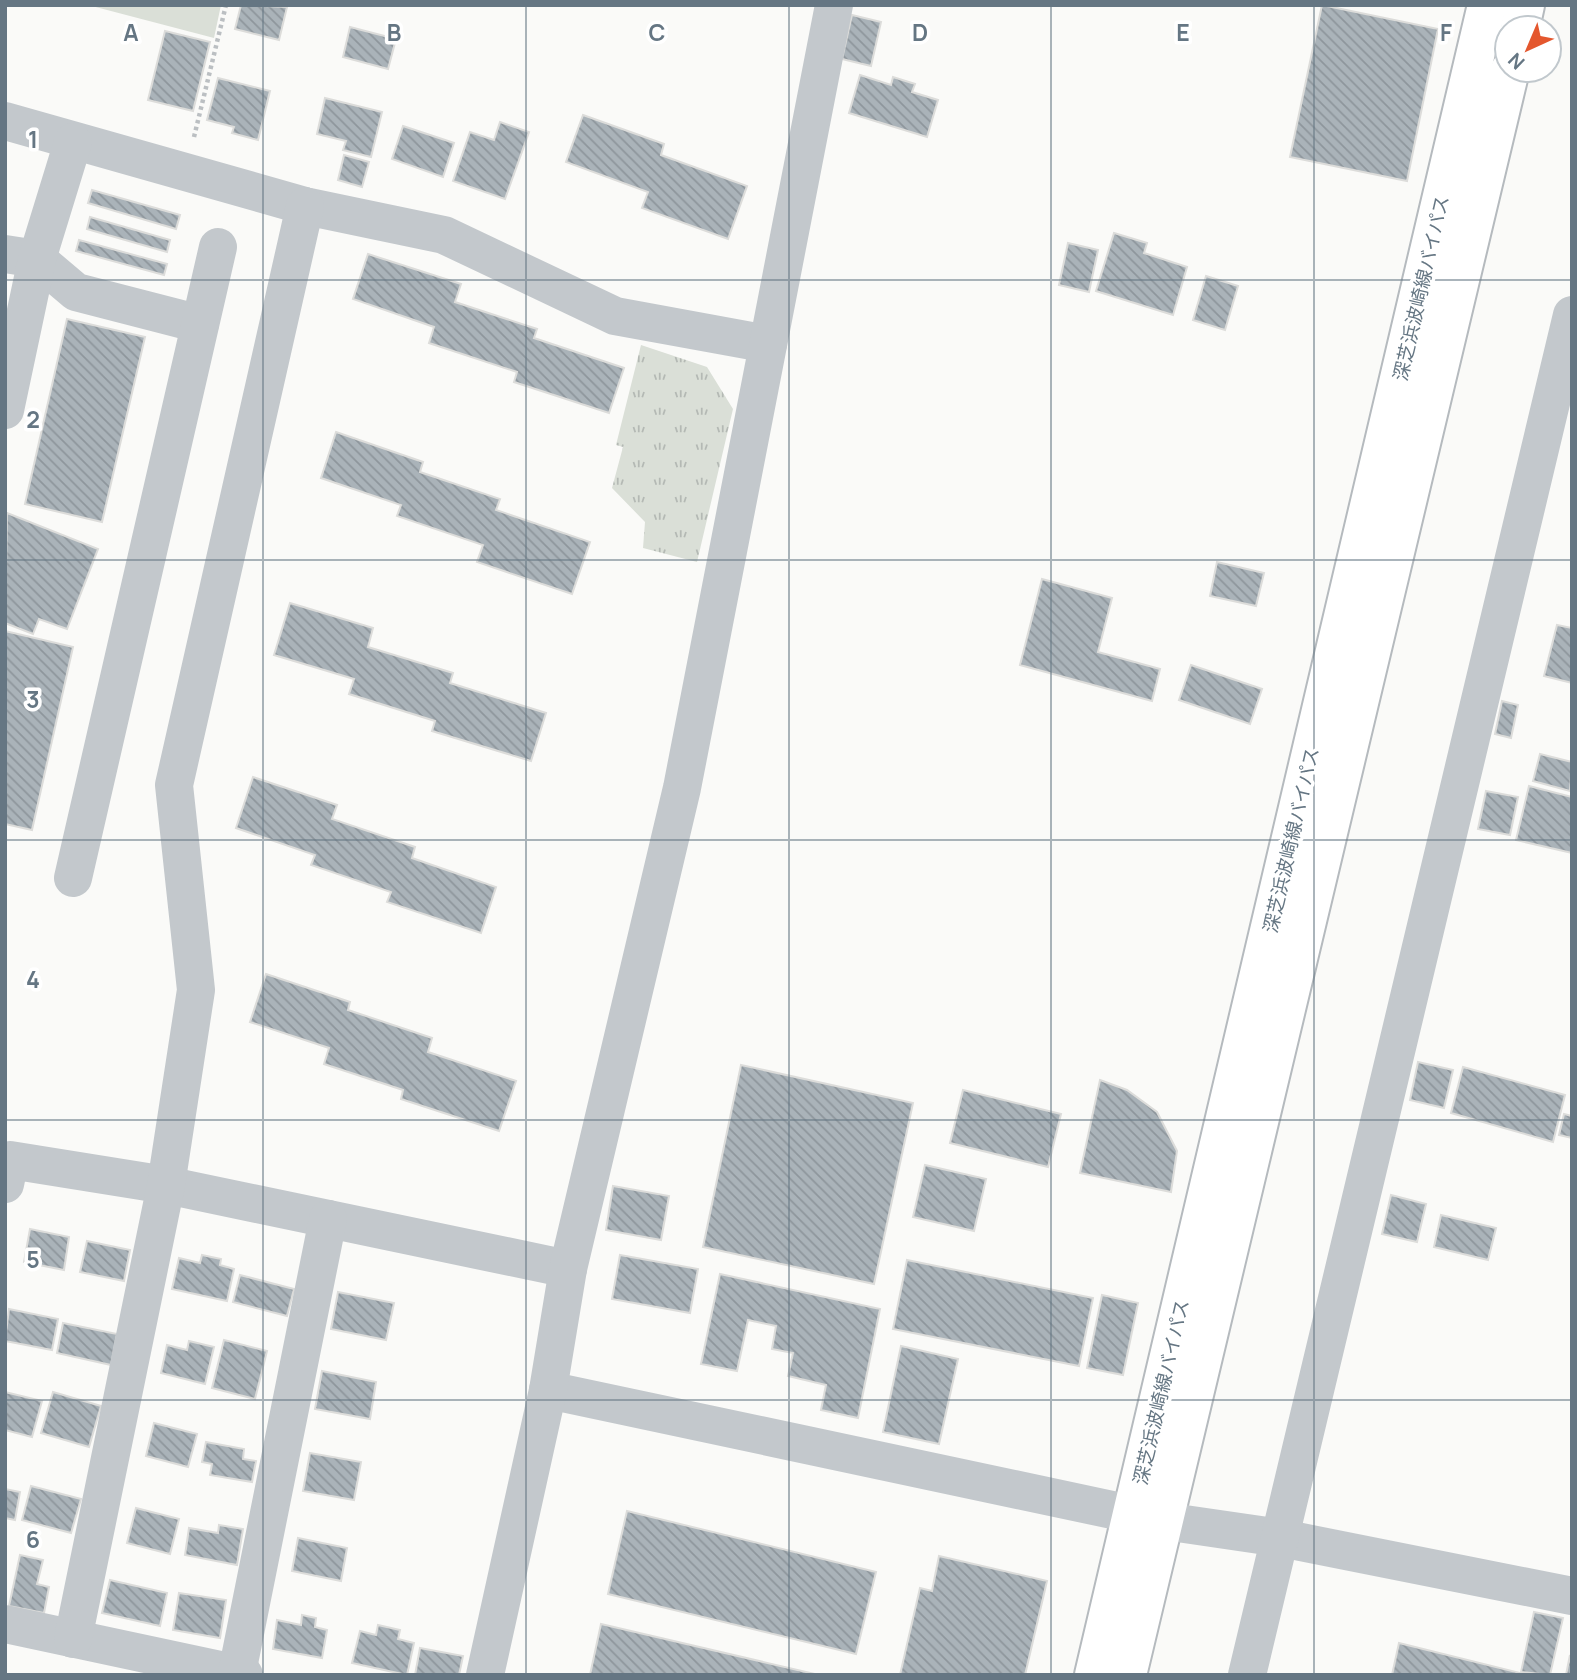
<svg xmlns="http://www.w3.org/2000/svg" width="1577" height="1680" viewBox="0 0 1577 1680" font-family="Manrope,'Noto Sans JP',sans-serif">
	<defs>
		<pattern id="park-tufts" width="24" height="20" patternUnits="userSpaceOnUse" patternTransform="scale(1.75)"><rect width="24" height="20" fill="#dadfd7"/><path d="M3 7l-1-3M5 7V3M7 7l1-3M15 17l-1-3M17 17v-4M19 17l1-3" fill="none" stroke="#b4b9b4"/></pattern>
		<pattern id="building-back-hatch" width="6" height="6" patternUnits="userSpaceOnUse" patternTransform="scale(1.75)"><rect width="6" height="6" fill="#aab3b9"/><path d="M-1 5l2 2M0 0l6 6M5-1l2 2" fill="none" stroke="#8e969c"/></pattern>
	</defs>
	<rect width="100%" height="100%" fill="#fafaf8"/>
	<path fill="url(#park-tufts)" d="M641,345L707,367L733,409L697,562L643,548L645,522L612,488L623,447L616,445Z"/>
	<path fill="#dadfd7" d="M88,5H221L214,38Z"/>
	<g fill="url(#building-back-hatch)" stroke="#dcdcda" stroke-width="2">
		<path d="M241,5L287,7L279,40L235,29Z"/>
		<path d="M1322,5L1438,29L1407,181L1290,157Z"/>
		<path d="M852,15L881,22L871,66L842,59Z"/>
		<path d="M350,27L396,39L388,69L343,57Z"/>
		<path d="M165,31L210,42L193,111L148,100Z"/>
		<path d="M860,75L891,85L893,77L915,84L912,92L938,100L927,137L849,113Z"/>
		<path d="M218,78L270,91L258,140L232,133L234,127L207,120Z"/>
		<path d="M325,98L382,112L371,157L343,150L346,141L317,134Z"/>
		<path d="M583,115L664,144L661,155L747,186L728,239L642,208L648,192L566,162Z"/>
		<path d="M500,122L529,132L505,199L453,181L470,132L494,140Z"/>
		<path d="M403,126L454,143L443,177L392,159Z"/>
		<path d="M344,155L369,162L362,187L338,180Z"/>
		<path d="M92,190L180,215L176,229L88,203Z"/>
		<path d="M90,217L170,240L167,252L87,229Z"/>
		<path d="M1114,233L1147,243L1144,253L1187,267L1173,315L1096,291Z"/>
		<path d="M79,240L167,264L164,275L76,251Z"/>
		<path d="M1068,243L1098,250L1089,292L1059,285Z"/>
		<path d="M368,254L461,284L455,302L537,329L534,338L624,368L609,413L514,382L517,372L429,343L434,327L353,299Z"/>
		<path d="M1206,276L1238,286L1225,330L1193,320Z"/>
		<path d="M67,319L145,337L102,522L25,504Z"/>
		<path d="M336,432L423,462L420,472L500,499L496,510L590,542L572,594L477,562L483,545L397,516L401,505L321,478Z"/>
		<path d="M7,513L98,549L67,629L39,619L33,634L5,623Z"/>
		<path d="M1217,562L1264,573L1256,606L1210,596Z"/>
		<path d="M1042,579L1112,598L1098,652L1160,669L1152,701L1020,665Z"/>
		<path d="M290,603L373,628L368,647L453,673L450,683L546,713L531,761L432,731L435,721L349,694L354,679L274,655Z"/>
		<path d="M1557,625L1572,628V683L1544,676Z"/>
		<path d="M5,631L73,647L32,830L5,824Z"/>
		<path d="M1191,665L1262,689L1250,724L1179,700Z"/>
		<path d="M1502,701L1518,705L1511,738L1495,734Z"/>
		<path d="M1540,754L1572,762L1570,791L1533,781Z"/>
		<path d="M253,777L337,805L332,819L415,847L412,858L496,887L481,933L387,902L391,892L311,865L315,855L236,828Z"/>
		<path d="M1529,786L1572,797V853L1516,840Z"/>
		<path d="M1486,791L1518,797L1510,835L1478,829Z"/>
		<path d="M266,974L350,1002L348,1010L432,1038L428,1052L516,1081L499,1131L401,1099L403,1090L324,1064L329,1048L250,1022Z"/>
		<path d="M1418,1062L1453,1070L1444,1108L1410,1100Z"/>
		<path d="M741,1065L913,1103L874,1284L703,1247Z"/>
		<path d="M1463,1067L1565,1095L1553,1142L1451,1113Z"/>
		<path d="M1100,1080L1127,1090L1157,1112L1177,1151L1171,1192L1080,1173Z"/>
		<path d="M963,1090L1061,1114L1048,1167L950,1143Z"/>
		<path d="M1564,1114L1572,1116V1138L1559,1135Z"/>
		<path d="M925,1165L986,1179L974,1231L913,1217Z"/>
		<path d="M613,1186L669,1196L661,1240L606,1230Z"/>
		<path d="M1391,1195L1426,1204L1417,1242L1382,1234Z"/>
		<path d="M1441,1215L1496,1228L1488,1260L1434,1247Z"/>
		<path d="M30,1229L69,1237L64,1270L24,1262Z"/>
		<path d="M87,1241L130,1250L124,1281L80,1272Z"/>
		<path d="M202,1255L221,1259L220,1265L234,1269L227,1301L172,1289L179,1258L200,1263Z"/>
		<path d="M620,1255L698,1269L690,1313L612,1299Z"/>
		<path d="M907,1260L1093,1298L1079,1366L893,1329Z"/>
		<path d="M720,1274L880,1309L858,1418L821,1410L826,1385L788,1376L793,1353L772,1349L776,1326L748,1320L737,1371L701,1364Z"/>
		<path d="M240,1275L294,1289L287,1316L233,1302Z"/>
		<path d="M338,1292L394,1303L386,1340L331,1329Z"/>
		<path d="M1102,1295L1138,1303L1123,1375L1087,1368Z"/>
		<path d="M9,1309L58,1319L52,1350L5,1341Z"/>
		<path d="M63,1323L117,1334L111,1365L57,1353Z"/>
		<path d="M224,1340L267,1351L255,1399L212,1388Z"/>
		<path d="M189,1341L214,1347L205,1384L161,1373L167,1345L187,1350Z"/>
		<path d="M901,1346L958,1359L939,1444L883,1432Z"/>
		<path d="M322,1371L376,1382L370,1419L315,1409Z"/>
		<path d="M5,1392L42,1401L32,1437L5,1430Z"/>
		<path d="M53,1392L101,1406L89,1447L41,1433Z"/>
		<path d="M154,1423L197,1434L188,1467L146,1456Z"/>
		<path d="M206,1442L244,1449L243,1459L256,1461L252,1482L210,1475L212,1464L202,1462Z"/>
		<path d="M310,1453L361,1462L354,1500L303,1491Z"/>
		<path d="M31,1486L81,1499L71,1533L22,1520Z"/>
		<path d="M5,1489L20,1492L15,1520L5,1518Z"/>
		<path d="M136,1508L179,1519L170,1554L127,1543Z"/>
		<path d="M627,1511L876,1572L856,1654L608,1594Z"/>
		<path d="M219,1525L243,1529L237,1565L185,1555L189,1528L218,1533Z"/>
		<path d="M298,1538L347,1548L341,1581L292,1571Z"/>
		<path d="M20,1555L43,1560L37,1584L49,1587L44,1613L9,1606Z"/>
		<path d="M939,1556L1047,1581L1025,1675H900L920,1588L932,1591Z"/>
		<path d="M110,1580L167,1593L160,1626L102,1613Z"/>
		<path d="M179,1593L226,1600L220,1638L173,1630Z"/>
		<path d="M1534,1612L1563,1618L1550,1675L1521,1672Z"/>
		<path d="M302,1615L316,1618L315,1627L327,1630L322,1658L273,1649L277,1620L301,1625Z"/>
		<path d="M601,1624L819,1675H590Z"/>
		<path d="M378,1625L400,1630L398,1639L414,1643L407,1675L352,1663L360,1631L376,1635Z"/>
		<path d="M1399,1643L1528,1675H1392Z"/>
		<path d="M420,1648L463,1656L459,1675H415Z"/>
		<path d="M1570,1655L1572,1675H1566Z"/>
	</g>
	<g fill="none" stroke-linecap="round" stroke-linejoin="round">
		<defs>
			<g id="major">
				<path d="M1520,28L1525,5"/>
				<path d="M1094,1675L1487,5"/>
				<path d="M1127,1675L1510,70"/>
			</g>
		</defs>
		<use href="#major" stroke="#b5babe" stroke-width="42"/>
		<path stroke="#bbbfc2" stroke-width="4.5" stroke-dasharray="3.5 3.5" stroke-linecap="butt" d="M194,137L226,5"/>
		<g stroke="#c3c8cc" stroke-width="38">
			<path d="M5,121L305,206L444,235L615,316L768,344"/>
			<path d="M5,254L37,259L76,292L200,324"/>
			<path d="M5,410L37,259L73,142"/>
			<path d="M73,878L218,247"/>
			<path d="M5,1184L10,1160L166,1185L568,1269"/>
			<path d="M548,1390L1164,1521L1281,1538L1572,1596"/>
			<path d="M5,1624L244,1675"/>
			<path d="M73,1639L166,1185L196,990L174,785L305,206"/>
			<path d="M237,1673L328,1219"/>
			<path d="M485,1675L548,1390L568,1269L682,788L834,5"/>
			<path d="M1247,1675L1572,315"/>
		</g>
		<use href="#major" stroke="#fff" stroke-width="38"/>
	</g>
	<path fill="none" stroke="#657683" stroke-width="2" stroke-opacity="0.55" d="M263,5V1675M526,5V1675M789,5V1675M1051,5V1675M1314,5V1675M5,280H1572M5,560H1572M5,840H1572M5,1120H1572M5,1400H1572"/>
	<g text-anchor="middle" stroke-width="7" stroke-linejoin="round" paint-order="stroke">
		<g font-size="19" fill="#657683" stroke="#fff">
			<text transform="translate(1421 288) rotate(-77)" y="7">深芝浜波崎線バイパス</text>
			<text transform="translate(1291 840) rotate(-77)" y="7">深芝浜波崎線バイパス</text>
			<text transform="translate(1161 1392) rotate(-77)" y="7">深芝浜波崎線バイパス</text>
		</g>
	</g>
	<g font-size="23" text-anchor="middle" font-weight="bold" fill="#657683" stroke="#fff" stroke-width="7" stroke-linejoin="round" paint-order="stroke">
		<text x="131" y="41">A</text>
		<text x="394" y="41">B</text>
		<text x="657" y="41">C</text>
		<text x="920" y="41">D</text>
		<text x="1183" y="41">E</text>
		<text x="1446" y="41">F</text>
		<text x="33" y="148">1</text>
		<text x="33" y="428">2</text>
		<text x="33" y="708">3</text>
		<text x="33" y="988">4</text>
		<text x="33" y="1268">5</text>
		<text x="33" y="1548">6</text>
	</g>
	<rect width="1577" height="1680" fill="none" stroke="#657683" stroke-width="14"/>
	<g transform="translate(1528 49) rotate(224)"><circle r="33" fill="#ffffff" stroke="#c1c8cd" stroke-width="2"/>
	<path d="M0-5L12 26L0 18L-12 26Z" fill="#e4572e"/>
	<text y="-10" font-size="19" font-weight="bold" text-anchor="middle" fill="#657683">N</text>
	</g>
</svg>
